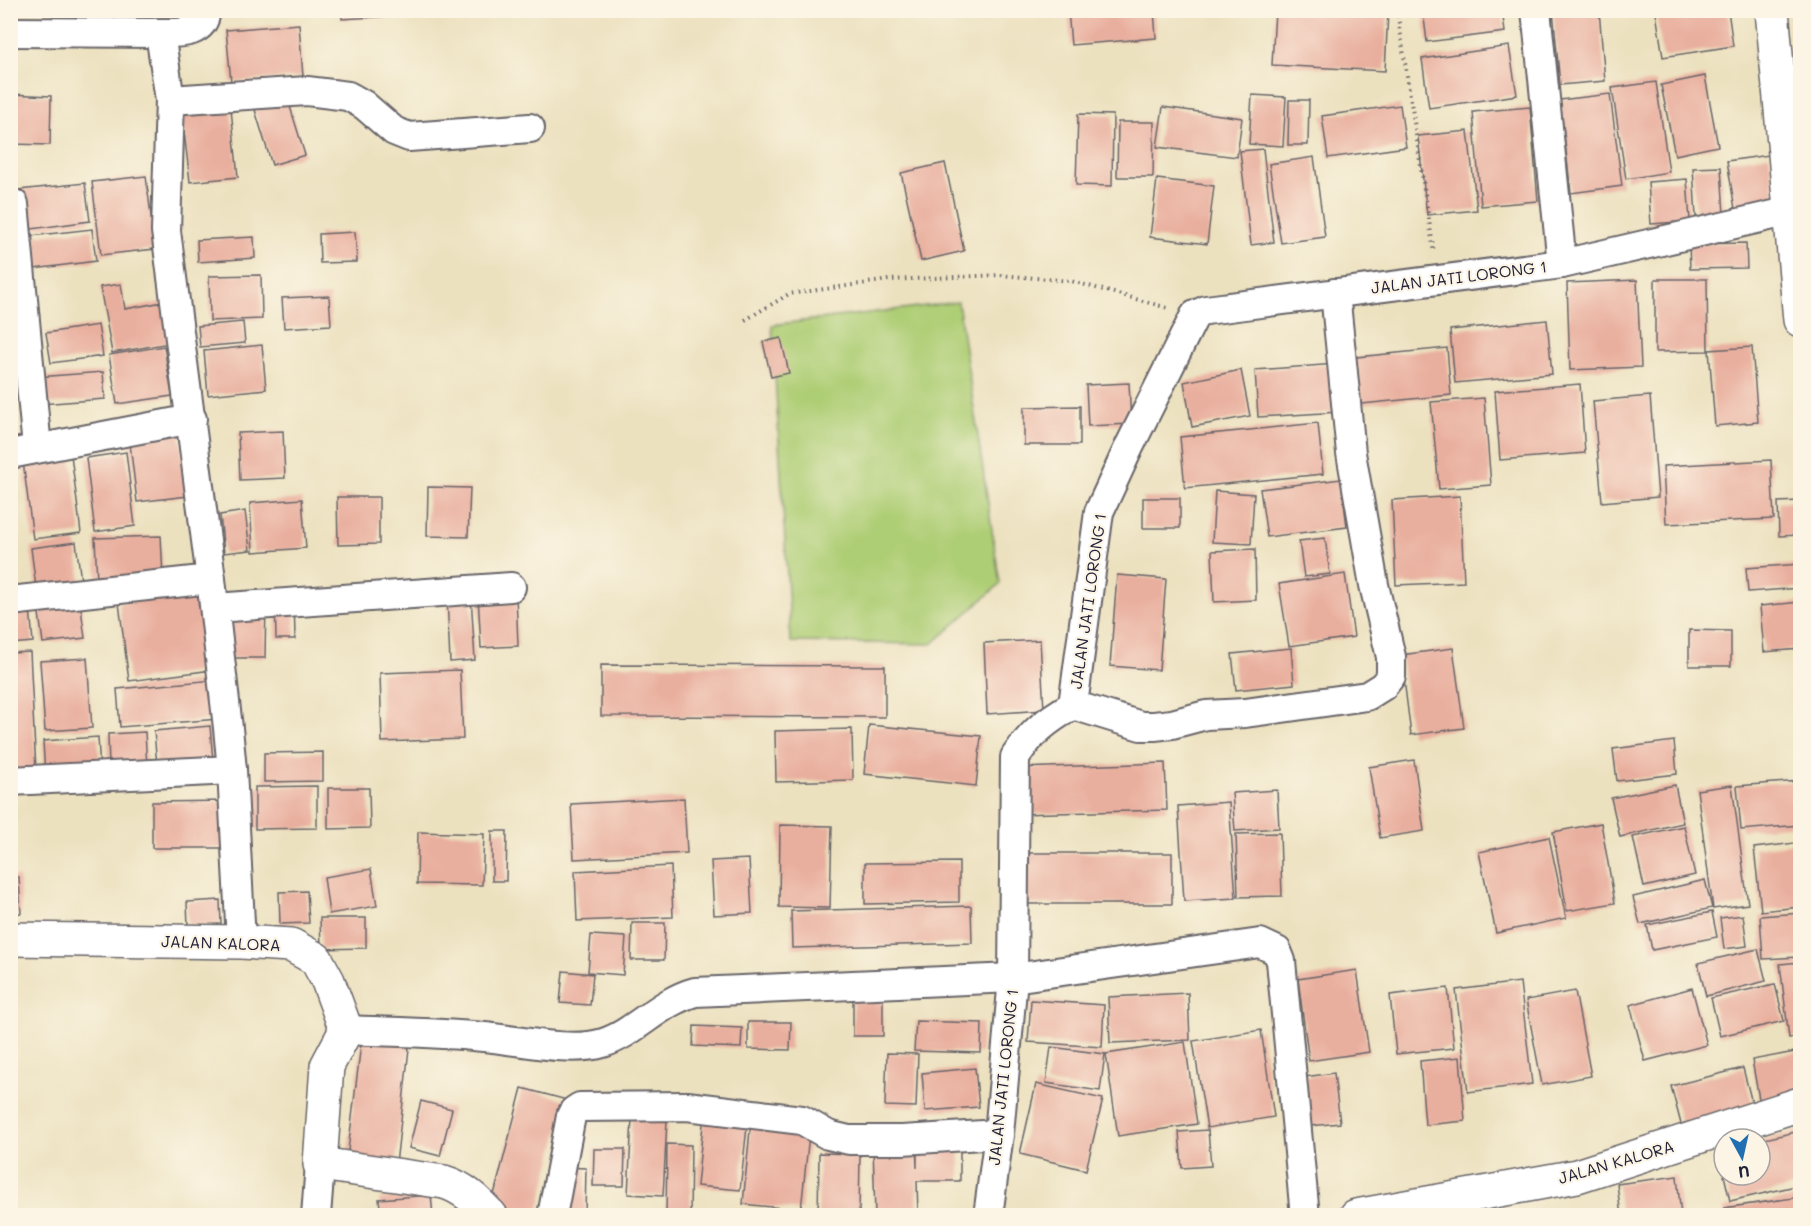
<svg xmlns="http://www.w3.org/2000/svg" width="1811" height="1226" viewBox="0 0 1811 1226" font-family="Mali,sans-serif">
	<rect width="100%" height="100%" fill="#fcf5e5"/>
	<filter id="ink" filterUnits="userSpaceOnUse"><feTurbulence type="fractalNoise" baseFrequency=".0167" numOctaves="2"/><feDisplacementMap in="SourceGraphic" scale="12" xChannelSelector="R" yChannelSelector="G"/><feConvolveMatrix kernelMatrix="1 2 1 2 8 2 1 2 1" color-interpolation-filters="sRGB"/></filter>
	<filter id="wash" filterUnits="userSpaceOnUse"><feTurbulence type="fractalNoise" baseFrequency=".008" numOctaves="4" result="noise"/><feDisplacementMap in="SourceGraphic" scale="24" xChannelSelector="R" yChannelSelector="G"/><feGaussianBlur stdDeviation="1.35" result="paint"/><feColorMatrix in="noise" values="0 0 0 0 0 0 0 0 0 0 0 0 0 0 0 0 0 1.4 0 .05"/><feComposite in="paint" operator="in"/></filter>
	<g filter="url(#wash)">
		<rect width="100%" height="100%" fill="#ece1bf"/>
		<path fill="#aece75" stroke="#687858" stroke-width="1.5" d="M958,302L1000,584L932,644L791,642L772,325Z"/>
		<g id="blocks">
			<g fill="#e9af9e">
				<path d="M341,10H391L392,16L342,19Z"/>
				<path d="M1068,10H1154L1156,38L1071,45Z"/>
				<path d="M1275,10L1388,12L1385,71L1272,65Z"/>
				<path d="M1423,10H1502L1505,32L1427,42Z"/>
				<path d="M1553,10H1599L1605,81L1560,85Z"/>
				<path d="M1671,10H1728L1733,46L1663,57L1656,13Z"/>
				<path d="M299,24L303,77L231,82L226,30Z"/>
				<path d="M1509,46L1517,95L1429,108L1422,59Z"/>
				<path d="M1705,76L1718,146L1675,155L1661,85Z"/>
				<path d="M1656,82L1669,172L1626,179L1612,88Z"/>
				<path d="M10,94L51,96L50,145L10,144Z"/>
				<path d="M1610,94L1622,186L1571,193L1560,100Z"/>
				<path d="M1252,95L1286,97L1283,146L1249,144Z"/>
				<path d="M288,100L305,155L272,165L255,110Z"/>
				<path d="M1289,100H1309L1308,145H1288Z"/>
				<path d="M1400,105L1406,147L1328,158L1322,116Z"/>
				<path d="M1163,107L1242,118L1237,157L1157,147Z"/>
				<path d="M1530,107L1538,201L1481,206L1473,112Z"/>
				<path d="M231,109L238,177L190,182L182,114Z"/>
				<path d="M1078,114L1113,115L1112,186L1076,185Z"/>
				<path d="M1118,122H1154L1153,177H1117Z"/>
				<path d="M1468,131L1477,210L1427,215L1418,136Z"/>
				<path d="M1263,149L1274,242L1251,245L1240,151Z"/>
				<path d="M1769,155L1776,203L1735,209L1727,161Z"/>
				<path d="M1314,157L1325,237L1281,243L1269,164Z"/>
				<path d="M945,163L964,251L921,261L901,173Z"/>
				<path d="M1721,167L1724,215L1696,217L1693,168Z"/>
				<path d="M146,176L155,249L101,255L92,182Z"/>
				<path d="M1157,179L1214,186L1207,244L1150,237Z"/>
				<path d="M1687,179L1690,221L1651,224L1648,182Z"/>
				<path d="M85,183L90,221L24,230L19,190Z"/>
				<path d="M92,229L96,261L26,270L22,237Z"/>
				<path d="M355,232L357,262L320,263L319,234Z"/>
				<path d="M254,237L255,258L198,262L197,240Z"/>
				<path d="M1746,243L1747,268L1690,269L1689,244Z"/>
				<path d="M261,275L262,319L210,321L209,276Z"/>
				<path d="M1655,279H1707L1708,351L1655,352Z"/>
				<path d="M1637,280L1641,367L1570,370L1567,283Z"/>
				<path d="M121,284L125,309L163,302L170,343L112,353L100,287Z"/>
				<path d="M329,296L331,325L284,328L282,298Z"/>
				<path d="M1547,320L1552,374L1455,383L1450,330Z"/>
				<path d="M243,322L245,343L200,347L198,326Z"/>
				<path d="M98,325L103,356L51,363L46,333Z"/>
				<path d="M781,338L789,373L771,377L763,342Z"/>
				<path d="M262,345L266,389L208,395L204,351Z"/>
				<path d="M164,346L172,396L117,404L109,355Z"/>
				<path d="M1752,347L1758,422L1715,426L1709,350Z"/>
				<path d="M1447,348L1451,395L1352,405L1347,358Z"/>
				<path d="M1336,364L1339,412L1258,417L1255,370Z"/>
				<path d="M1241,370L1250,416L1192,427L1184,382Z"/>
				<path d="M103,372L105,399L40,404L37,377Z"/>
				<path d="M1129,383L1131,424L1088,426L1086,385Z"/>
				<path d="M1580,384L1585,453L1500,460L1495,391Z"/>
				<path d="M1650,396L1658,497L1602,502L1593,401Z"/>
				<path d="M1484,398L1491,485L1439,489L1431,402Z"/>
				<path d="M1080,406V445H1024V407Z"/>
				<path d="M1318,423L1323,474L1185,488L1180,437Z"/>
				<path d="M179,428L188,496L137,502L129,435Z"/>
				<path d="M283,431L285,478L240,480L238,433Z"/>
				<path d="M126,452L135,526L95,532L86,458Z"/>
				<path d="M71,455L81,533L33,539L23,461Z"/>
				<path d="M1771,460L1774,519L1666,524L1663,466Z"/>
				<path d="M1341,479L1347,527L1267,537L1260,489Z"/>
				<path d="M428,487L470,488L468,537L427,536Z"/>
				<path d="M1215,491L1254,494L1251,544L1212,542Z"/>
				<path d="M1460,496L1464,582L1396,585L1392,500Z"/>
				<path d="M337,497H379V544L338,545Z"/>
				<rect x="1143" y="498" width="37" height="30"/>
				<path d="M302,499L306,548L253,552L250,503Z"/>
				<path d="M1800,501V535L1779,536L1778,502Z"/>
				<path d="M245,511L250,550L224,553L220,515Z"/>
				<path d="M161,536L163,578L97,581L95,538Z"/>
				<path d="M1325,538L1330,574L1304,577L1299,541Z"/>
				<path d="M76,542L82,589L37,595L31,548Z"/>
				<path d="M1255,549L1256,600L1214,602L1212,551Z"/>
				<path d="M1800,564V588L1748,592L1746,568Z"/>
				<path d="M1345,574L1354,637L1289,646L1279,584Z"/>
				<path d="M1117,575L1166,579L1159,670L1110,666Z"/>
				<path d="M202,592L212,670L129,681L119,603Z"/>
				<path d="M516,594L518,646L481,648L478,595Z"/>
				<path d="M294,595L295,639H276L275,596Z"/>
				<path d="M471,596L475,660L450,662L447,597Z"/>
				<path d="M223,599L266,600L265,658H222Z"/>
				<path d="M80,601L85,638L43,643L38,606Z"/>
				<path d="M1800,602V649L1764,652L1760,606Z"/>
				<path d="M30,608L33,642L10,644V609Z"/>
				<path d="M1689,630L1731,631V666H1689Z"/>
				<path d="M1040,640L1044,710L987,714L984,643Z"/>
				<path d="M1291,648L1294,684L1236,690L1232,654Z"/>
				<path d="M1453,648L1464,728L1411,735L1401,655Z"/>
				<path d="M30,652L36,771L10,772V653Z"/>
				<path d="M87,658L92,728L45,731L40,661Z"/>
				<path d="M601,665L885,666V717L601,716Z"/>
				<path d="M460,670L463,739L382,742L380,673Z"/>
				<path d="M215,680L219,719L120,727L117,689Z"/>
				<path d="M869,725L981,736L976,786L864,774Z"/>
				<path d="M210,726L213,761L157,766L154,731Z"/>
				<path d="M852,729L853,780L776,782L775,731Z"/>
				<path d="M145,732L147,767L109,768L108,734Z"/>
				<path d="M98,737L100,772L45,776L43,741Z"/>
				<path d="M1674,741L1677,774L1617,781L1613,749Z"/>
				<path d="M323,752V781L264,782V753Z"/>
				<path d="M1414,760L1424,831L1380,838L1369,767Z"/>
				<path d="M1165,763L1167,810L1020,814L1019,768Z"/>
				<path d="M1800,781V825L1741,830L1737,786Z"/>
				<path d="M1675,785L1683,823L1620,837L1611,798Z"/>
				<path d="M1732,785L1748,904L1713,909L1697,790Z"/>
				<path d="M317,786V828L255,829V787Z"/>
				<path d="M328,788H369L370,828L328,829Z"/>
				<path d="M1277,790L1279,828L1235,831L1232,793Z"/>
				<path d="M684,798L687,853L574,859L571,804Z"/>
				<path d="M229,801V848H152V802Z"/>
				<path d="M1229,802L1236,898L1184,901L1178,806Z"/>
				<path d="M1601,823L1615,903L1567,911L1553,832Z"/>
				<path d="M780,825L832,826L830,908L779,907Z"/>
				<path d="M1684,826L1695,875L1644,887L1633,837Z"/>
				<path d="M492,831H507L506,881H492Z"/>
				<path d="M418,832L484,834L482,885L417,884Z"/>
				<path d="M1280,833L1282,896L1238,897L1236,834Z"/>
				<path d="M1549,837L1566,918L1496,933L1479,852Z"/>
				<path d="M1795,843L1800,907L1761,911L1754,848Z"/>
				<rect x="1021" y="853" width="151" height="51"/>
				<path d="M749,859L752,913L714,915L711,861Z"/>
				<path d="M959,862V902L865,904V863Z"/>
				<path d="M671,866L673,917L577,921L575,871Z"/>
				<path d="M371,869L377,906L329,914L324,877Z"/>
				<path d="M10,877H19L21,913L10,914Z"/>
				<path d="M1705,880L1712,908L1640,924L1633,897Z"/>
				<path d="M307,891L309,923L280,924L279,892Z"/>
				<path d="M220,900L221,924L188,926L187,902Z"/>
				<path d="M971,906L972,943L792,948L791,911Z"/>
				<path d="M1712,912L1717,937L1652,950L1647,925Z"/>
				<path d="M1800,913V957L1763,959L1760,916Z"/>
				<path d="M1743,915L1747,946L1724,949L1720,918Z"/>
				<path d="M320,918H366V948L321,949Z"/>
				<path d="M632,923H665L664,960H631Z"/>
				<path d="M591,935L626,937L623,975L588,972Z"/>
				<path d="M1758,949L1766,981L1706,996L1698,963Z"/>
				<path d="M1800,962V1037L1789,1038L1780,964Z"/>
				<path d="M1357,970L1369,1052L1309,1061L1298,979Z"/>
				<path d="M563,971L593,974L590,1005L560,1003Z"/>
				<path d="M1520,982L1532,1084L1468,1092L1456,990Z"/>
				<path d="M1775,984L1784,1021L1720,1036L1711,998Z"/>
				<path d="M1448,988L1454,1048L1396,1054L1390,995Z"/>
				<path d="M1692,988L1707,1045L1645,1061L1630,1005Z"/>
				<path d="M1575,991L1591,1076L1542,1085L1526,1000Z"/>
				<path d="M1188,993L1190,1040L1110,1043L1108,997Z"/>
				<rect x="853" y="994" width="30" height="42"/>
				<path d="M1031,1000L1104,1005L1102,1047L1028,1042Z"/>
				<path d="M916,1021L982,1023L981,1053L914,1051Z"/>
				<path d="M748,1022H791L790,1050L748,1049Z"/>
				<path d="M694,1026L742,1028L741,1048L693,1046Z"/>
				<path d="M1261,1030L1274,1117L1207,1128L1193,1041Z"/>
				<path d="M362,1035L410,1040L396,1164L347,1159Z"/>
				<path d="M1185,1042L1197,1124L1118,1136L1106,1054Z"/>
				<path d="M1051,1047L1105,1054L1100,1091L1046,1083Z"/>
				<path d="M1800,1051V1091L1759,1099L1752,1060Z"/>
				<path d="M887,1053L918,1054L916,1107L885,1106Z"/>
				<path d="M1460,1057L1465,1121L1425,1125L1420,1061Z"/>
				<path d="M975,1068L979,1107L925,1111L922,1073Z"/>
				<path d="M1743,1068L1753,1107L1681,1124L1671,1086Z"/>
				<path d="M1334,1073L1340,1123L1310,1126L1304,1077Z"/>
				<path d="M1036,1084L1103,1099L1086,1170L1020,1154Z"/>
				<path d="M522,1088L567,1100L537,1216H512L490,1210Z"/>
				<path d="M421,1101L452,1109L440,1156L409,1148Z"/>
				<path d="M704,1114L748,1118L740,1190L697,1186Z"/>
				<path d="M632,1118L667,1120L663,1196L628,1194Z"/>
				<path d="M751,1119L810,1125L801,1210L743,1204Z"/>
				<path d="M1208,1130L1211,1166L1182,1168L1179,1132Z"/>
				<path d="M1800,1131V1185L1730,1201L1724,1175H1760V1140Z"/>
				<path d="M917,1139H960V1181H917L918,1216H875L873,1144L916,1143L917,1168Z"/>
				<path d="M667,1144L691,1145L690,1216H666Z"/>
				<path d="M1724,1148V1172H1723L1718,1150Z"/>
				<path d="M594,1149H625L624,1186H593Z"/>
				<path d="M819,1153L860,1154L859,1216H818Z"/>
				<path d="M564,1167L586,1168L585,1216H562Z"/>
				<path d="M1677,1176L1681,1216H1621L1617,1184Z"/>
				<path d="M431,1195L433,1216H381L379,1199Z"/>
				<path d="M1800,1197V1216H1725L1724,1208Z"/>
			</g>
		</g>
	</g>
	<g filter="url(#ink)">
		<use href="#blocks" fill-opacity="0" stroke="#696569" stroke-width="1.5"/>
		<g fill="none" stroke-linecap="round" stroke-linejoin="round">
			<defs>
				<g id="minor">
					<path d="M206,10C204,35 180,33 160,33L170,100L166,231L211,579L228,728L232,770L241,942"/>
					<path d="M1536,10L1562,264"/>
					<path d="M10,32L160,33"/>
					<path d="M170,100L307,91L348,96L364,105L394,131L409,137L530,128"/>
					<path d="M14,204L37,448"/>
					<path d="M10,454L192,419"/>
					<path d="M10,601L211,579"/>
					<path d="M215,608L511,587"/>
					<path d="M1073,705L1141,726H1154L1172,724L1206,715L1245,713L1367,696L1383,686L1391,676V657L1374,585L1351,453L1335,293"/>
					<path d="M10,781L232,770"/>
					<path d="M346,1030C392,1032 438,1032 484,1037C518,1040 571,1053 603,1043C635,1033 659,1002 695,992L1013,978L1260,943L1277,951L1281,961L1305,1216"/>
					<path d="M316,1216L320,1164"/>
					<path d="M552,1216L571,1116L574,1111L580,1107L687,1106L802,1120L828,1135L849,1140H902L999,1134"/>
					<path d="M988,1216L999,1134L1013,978L1015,757C1033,731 1046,721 1073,705L1099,512L1129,447L1195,315L1206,310L1562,264L1791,211"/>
				</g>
				<g id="tertiary">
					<path d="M1772,10L1800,320"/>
					<path d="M10,939L241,942L291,945L316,959L328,981L346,1030L327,1066L320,1164L444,1182C464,1188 477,1201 491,1216"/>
					<path d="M1356,1216L1577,1176L1800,1104"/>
				</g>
			</defs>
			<use href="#minor" stroke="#696569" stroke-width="32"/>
			<use href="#tertiary" stroke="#696569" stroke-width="36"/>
			<g stroke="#696569" stroke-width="4" stroke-dasharray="1.5 4.5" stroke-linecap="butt">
				<path d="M1397,10L1434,253"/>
				<path d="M745,320L789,294L889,280L1000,275L1071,281L1168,308"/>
			</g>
			<use href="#minor" stroke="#fff" stroke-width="28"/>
			<use href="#tertiary" stroke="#fff" stroke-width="33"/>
		</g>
	</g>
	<g text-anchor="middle" stroke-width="4.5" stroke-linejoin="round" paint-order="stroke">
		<g font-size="16" fill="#22223b" stroke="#fcf5e5">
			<text transform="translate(1459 277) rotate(-7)" y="6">JALAN JATI LORONG 1</text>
			<text transform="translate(1088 601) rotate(-82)" y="6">JALAN JATI LORONG 1</text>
			<text transform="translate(221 943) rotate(2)" y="6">JALAN KALORA</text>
			<text transform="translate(1003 1077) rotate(-84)" y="6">JALAN JATI LORONG 1</text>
			<text transform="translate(1616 1162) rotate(-16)" y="6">JALAN KALORA</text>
		</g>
	</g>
	<rect width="1811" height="1226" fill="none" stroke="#fcf5e5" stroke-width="36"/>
	<g transform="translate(1742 1157) rotate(172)"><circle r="28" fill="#fcf5e5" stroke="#a5a1a1" stroke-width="1.5"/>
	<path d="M0-4.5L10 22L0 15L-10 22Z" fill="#1f6fb2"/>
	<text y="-9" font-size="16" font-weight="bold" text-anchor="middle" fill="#22223b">U</text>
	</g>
</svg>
